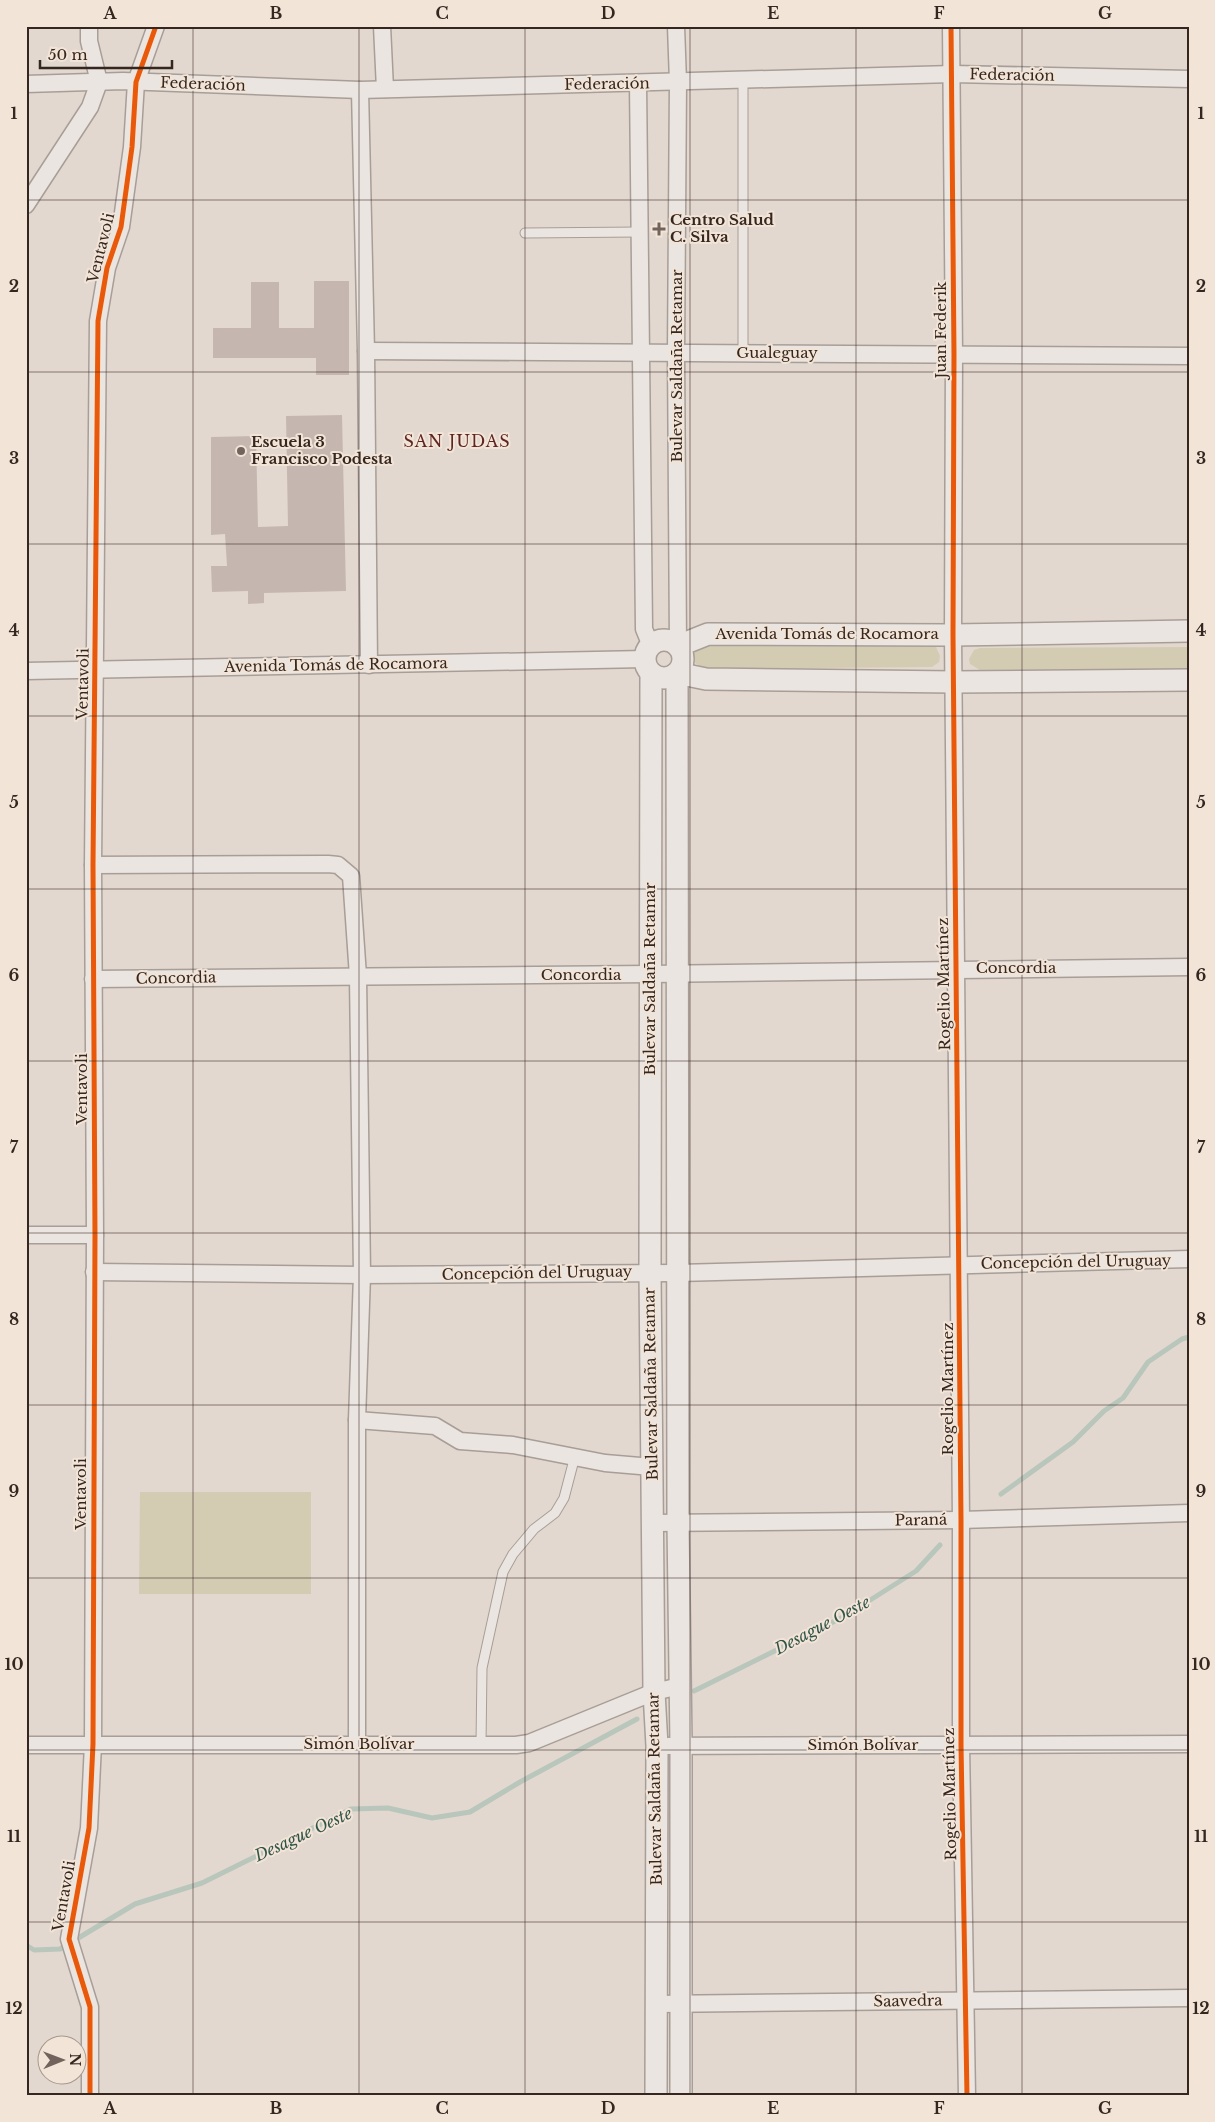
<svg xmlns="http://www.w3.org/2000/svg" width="1215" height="2122" viewBox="0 0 1215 2122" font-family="'Libre Baskerville',serif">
	<rect width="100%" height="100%" fill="#e2d8cf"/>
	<g fill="#d3ccb3">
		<path d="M932,645L936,647L940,656L939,662L932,667L703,669L694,662L692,658L697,649L703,646Z"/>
		<path d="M1189,647V669L980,670L970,664L969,659L974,650L980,648Z"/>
		<path d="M140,1492H311V1594H139Z"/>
	</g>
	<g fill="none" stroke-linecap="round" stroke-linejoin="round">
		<g stroke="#b9c6bb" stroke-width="5">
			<path d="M1001,1494L1073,1442L1104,1411L1123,1398L1148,1362L1182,1339L1189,1337"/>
			<path d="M694,1691L845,1616L916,1571L940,1545"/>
			<path d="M26,1945L34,1950L60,1949L135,1904L202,1883L351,1809L388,1808L432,1818L470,1812L520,1782L637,1719"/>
		</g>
	</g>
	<g fill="#c5b7b0">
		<path d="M314,281H349V375H316V358H213V328H251V282H279V328H314Z"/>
		<path d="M342,415L346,591L264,593V603L248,604V591L212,592L211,566H227L225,534L211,535V437L256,436L258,527L288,526L286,416Z"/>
	</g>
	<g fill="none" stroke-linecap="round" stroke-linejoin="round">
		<defs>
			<g id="service">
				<path d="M743,80V353"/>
				<path d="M525,233L640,232"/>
				<path d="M481,1744L482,1668L503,1572L513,1554L534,1529L555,1513L564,1498L575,1456"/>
			</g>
			<g id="minor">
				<path d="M382,26L385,89"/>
				<path d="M676,26L678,82L676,353L678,646"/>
				<path d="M951,26L954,354L953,635L961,1520V1745L967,2096"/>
				<path d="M638,83L644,629L651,646"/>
				<path d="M26,84L123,81L360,90L953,74L1189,79"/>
				<path d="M360,90L366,351L369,665"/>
				<path d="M26,205L90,107L99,82L89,41V26"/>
				<path d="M366,351L1189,356"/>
				<path d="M26,671L645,659"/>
				<path d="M93,865L328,864L338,865L351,876L358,976L362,1275L357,1420V1744"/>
				<path d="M93,979L650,974L1189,967"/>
				<path d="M26,1235H95"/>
				<path d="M94,1272L362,1275L678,1273L1189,1259"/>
				<path d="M357,1420L435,1426L460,1441L513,1445L605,1463L652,1467"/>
				<path d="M653,1523L961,1520L1189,1513"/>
				<path d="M26,1745H516L529,1743L654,1692L680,1686"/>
				<path d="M657,1746L1189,1744"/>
				<path d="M656,2004L1189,1998"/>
				<path d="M90,2096V2007L69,1939L89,1828L93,1744L95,1235L93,865L98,321L107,268L121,227L132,147L136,82L156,26"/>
			</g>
			<g id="tertiary">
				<circle cx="664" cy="659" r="19"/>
				<path d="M678,646L708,634L953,635L1189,631"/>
				<path d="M651,673L650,1272L654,1692L657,1746L656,2096"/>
				<path d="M681,2096V1745L678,1523L677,673L706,679L954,682L1189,680"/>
			</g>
		</defs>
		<use href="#service" stroke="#a89e97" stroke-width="11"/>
		<use href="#minor" stroke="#a89e97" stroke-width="19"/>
		<use href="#tertiary" stroke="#a89e97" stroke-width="24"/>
		<use href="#service" stroke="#eae5e0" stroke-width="9"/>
		<use href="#minor" stroke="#eae5e0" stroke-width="16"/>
		<use href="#tertiary" stroke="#eae5e0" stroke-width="21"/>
		<defs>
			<g id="cycleway">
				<path d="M951,26L954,354L953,635L961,1520V1745L967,2096"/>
				<path d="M90,2096V2007L69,1939L89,1828L93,1744L95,1235L93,865L98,321L107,268L121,227L132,147L136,82L156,26"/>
			</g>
		</defs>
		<use href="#cycleway" stroke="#f2e4d6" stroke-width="8"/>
		<use href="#cycleway" stroke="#e8590c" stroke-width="5"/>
	</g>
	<path fill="none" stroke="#362620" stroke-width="1" stroke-opacity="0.55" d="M193,26V2096M359,26V2096M525,26V2096M690,26V2096M856,26V2096M1022,26V2096M26,200H1189M26,372H1189M26,544H1189M26,716H1189M26,889H1189M26,1061H1189M26,1233H1189M26,1405H1189M26,1578H1189M26,1750H1189M26,1922H1189"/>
	<g fill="#72645d" stroke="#f2e4d6" stroke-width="2">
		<path d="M656.5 221.5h5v5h5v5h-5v5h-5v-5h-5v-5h5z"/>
		<circle cx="241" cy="451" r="5"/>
	</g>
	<g text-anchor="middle" stroke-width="4" stroke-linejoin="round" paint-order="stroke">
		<g font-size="15" fill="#362620" stroke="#f2e4d6">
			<text transform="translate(1012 75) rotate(1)" y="5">Federación</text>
			<text transform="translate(203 84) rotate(2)" y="5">Federación</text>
			<text transform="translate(607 84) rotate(-1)" y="5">Federación</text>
			<text transform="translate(101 248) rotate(-76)" y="5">Ventavoli</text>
			<text transform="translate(941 330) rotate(-90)" y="5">Juan Federik</text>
			<text x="777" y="358">Gualeguay</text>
			<text transform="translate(677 366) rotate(-90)" y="5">Bulevar Saldaña Retamar</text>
			<text x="827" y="639">Avenida Tomás de Rocamora</text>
			<text transform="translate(336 665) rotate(-1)" y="5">Avenida Tomás de Rocamora</text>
			<text transform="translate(83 684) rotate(-89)" y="5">Ventavoli</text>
			<text x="1016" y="973">Concordia</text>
			<text x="581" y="980">Concordia</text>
			<text transform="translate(176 978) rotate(-1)" y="5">Concordia</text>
			<text transform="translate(650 979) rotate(-90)" y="5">Bulevar Saldaña Retamar</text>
			<text transform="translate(944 984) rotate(-91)" y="5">Rogelio Martínez</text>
			<text transform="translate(82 1089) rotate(-90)" y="5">Ventavoli</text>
			<text transform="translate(1076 1262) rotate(-1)" y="5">Concepción del Uruguay</text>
			<text transform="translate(537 1273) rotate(-1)" y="5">Concepción del Uruguay</text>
			<text transform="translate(651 1384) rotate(-91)" y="5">Bulevar Saldaña Retamar</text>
			<text transform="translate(948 1389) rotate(-90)" y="5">Rogelio Martínez</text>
			<text transform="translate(81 1494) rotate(-90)" y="5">Ventavoli</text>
			<text transform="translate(921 1520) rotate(-1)" y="5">Paraná</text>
			<text x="359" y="1749">Simón Bolívar</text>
			<text x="863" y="1750">Simón Bolívar</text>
			<text transform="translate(655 1789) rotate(-91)" y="5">Bulevar Saldaña Retamar</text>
			<text transform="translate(950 1794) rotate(-91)" y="5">Rogelio Martínez</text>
			<text transform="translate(64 1896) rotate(-80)" y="5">Ventavoli</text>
			<text transform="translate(908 2001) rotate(-1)" y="5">Saavedra</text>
		</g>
		<g font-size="15" font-weight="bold" fill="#362620" stroke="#f2e4d6" text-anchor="start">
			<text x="670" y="225">Centro Salud<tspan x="670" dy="17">C. Silva</tspan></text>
			<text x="251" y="447">Escuela 3<tspan x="251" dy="17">Francisco Podesta</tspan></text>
		</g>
		<g font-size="16" letter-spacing="1" fill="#5e2524" stroke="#f2e4d6">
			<text x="457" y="447">SAN JUDAS</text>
		</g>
		<g font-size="16" font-style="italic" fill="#31544a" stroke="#f2e4d6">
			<text transform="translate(822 1625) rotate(-28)" y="6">Desague Oeste</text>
			<text transform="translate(303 1834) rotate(-25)" y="6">Desague Oeste</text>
		</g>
	</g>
	<rect width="1215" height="2122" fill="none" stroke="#f2e4d6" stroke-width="55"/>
	<g transform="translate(62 2060) rotate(89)"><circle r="24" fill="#f2e4d6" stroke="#a7988d"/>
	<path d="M0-4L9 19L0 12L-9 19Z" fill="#72645d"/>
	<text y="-8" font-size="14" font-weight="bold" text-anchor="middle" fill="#362620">N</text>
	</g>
	<path d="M40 60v8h132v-8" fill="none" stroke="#362620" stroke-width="2.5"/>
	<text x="48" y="60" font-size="15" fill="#362620" stroke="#f2e4d6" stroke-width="4" paint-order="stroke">50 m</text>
	<rect x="28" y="28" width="1160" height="2066" fill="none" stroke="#362620" stroke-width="2"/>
	<g font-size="16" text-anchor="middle" font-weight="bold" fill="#362620">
		<text x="110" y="19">A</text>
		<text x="276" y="19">B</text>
		<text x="442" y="19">C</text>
		<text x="608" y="19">D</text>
		<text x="773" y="19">E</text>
		<text x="939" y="19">F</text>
		<text x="1105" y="19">G</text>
		<text x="14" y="119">1</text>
		<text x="1201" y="119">1</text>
		<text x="14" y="292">2</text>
		<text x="1201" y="292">2</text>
		<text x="14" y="464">3</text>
		<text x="1201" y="464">3</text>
		<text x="14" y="636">4</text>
		<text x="1201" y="636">4</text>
		<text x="14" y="808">5</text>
		<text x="1201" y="808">5</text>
		<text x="14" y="981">6</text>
		<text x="1201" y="981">6</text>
		<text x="14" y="1153">7</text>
		<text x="1201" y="1153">7</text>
		<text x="14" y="1325">8</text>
		<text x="1201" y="1325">8</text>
		<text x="14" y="1497">9</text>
		<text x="1201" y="1497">9</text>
		<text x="14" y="1670">10</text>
		<text x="1201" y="1670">10</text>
		<text x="14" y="1842">11</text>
		<text x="1201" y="1842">11</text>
		<text x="14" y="2014">12</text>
		<text x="1201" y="2014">12</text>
		<text x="110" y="2114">A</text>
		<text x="276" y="2114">B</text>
		<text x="442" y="2114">C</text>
		<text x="608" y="2114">D</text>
		<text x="773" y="2114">E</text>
		<text x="939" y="2114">F</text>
		<text x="1105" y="2114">G</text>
	</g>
</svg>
